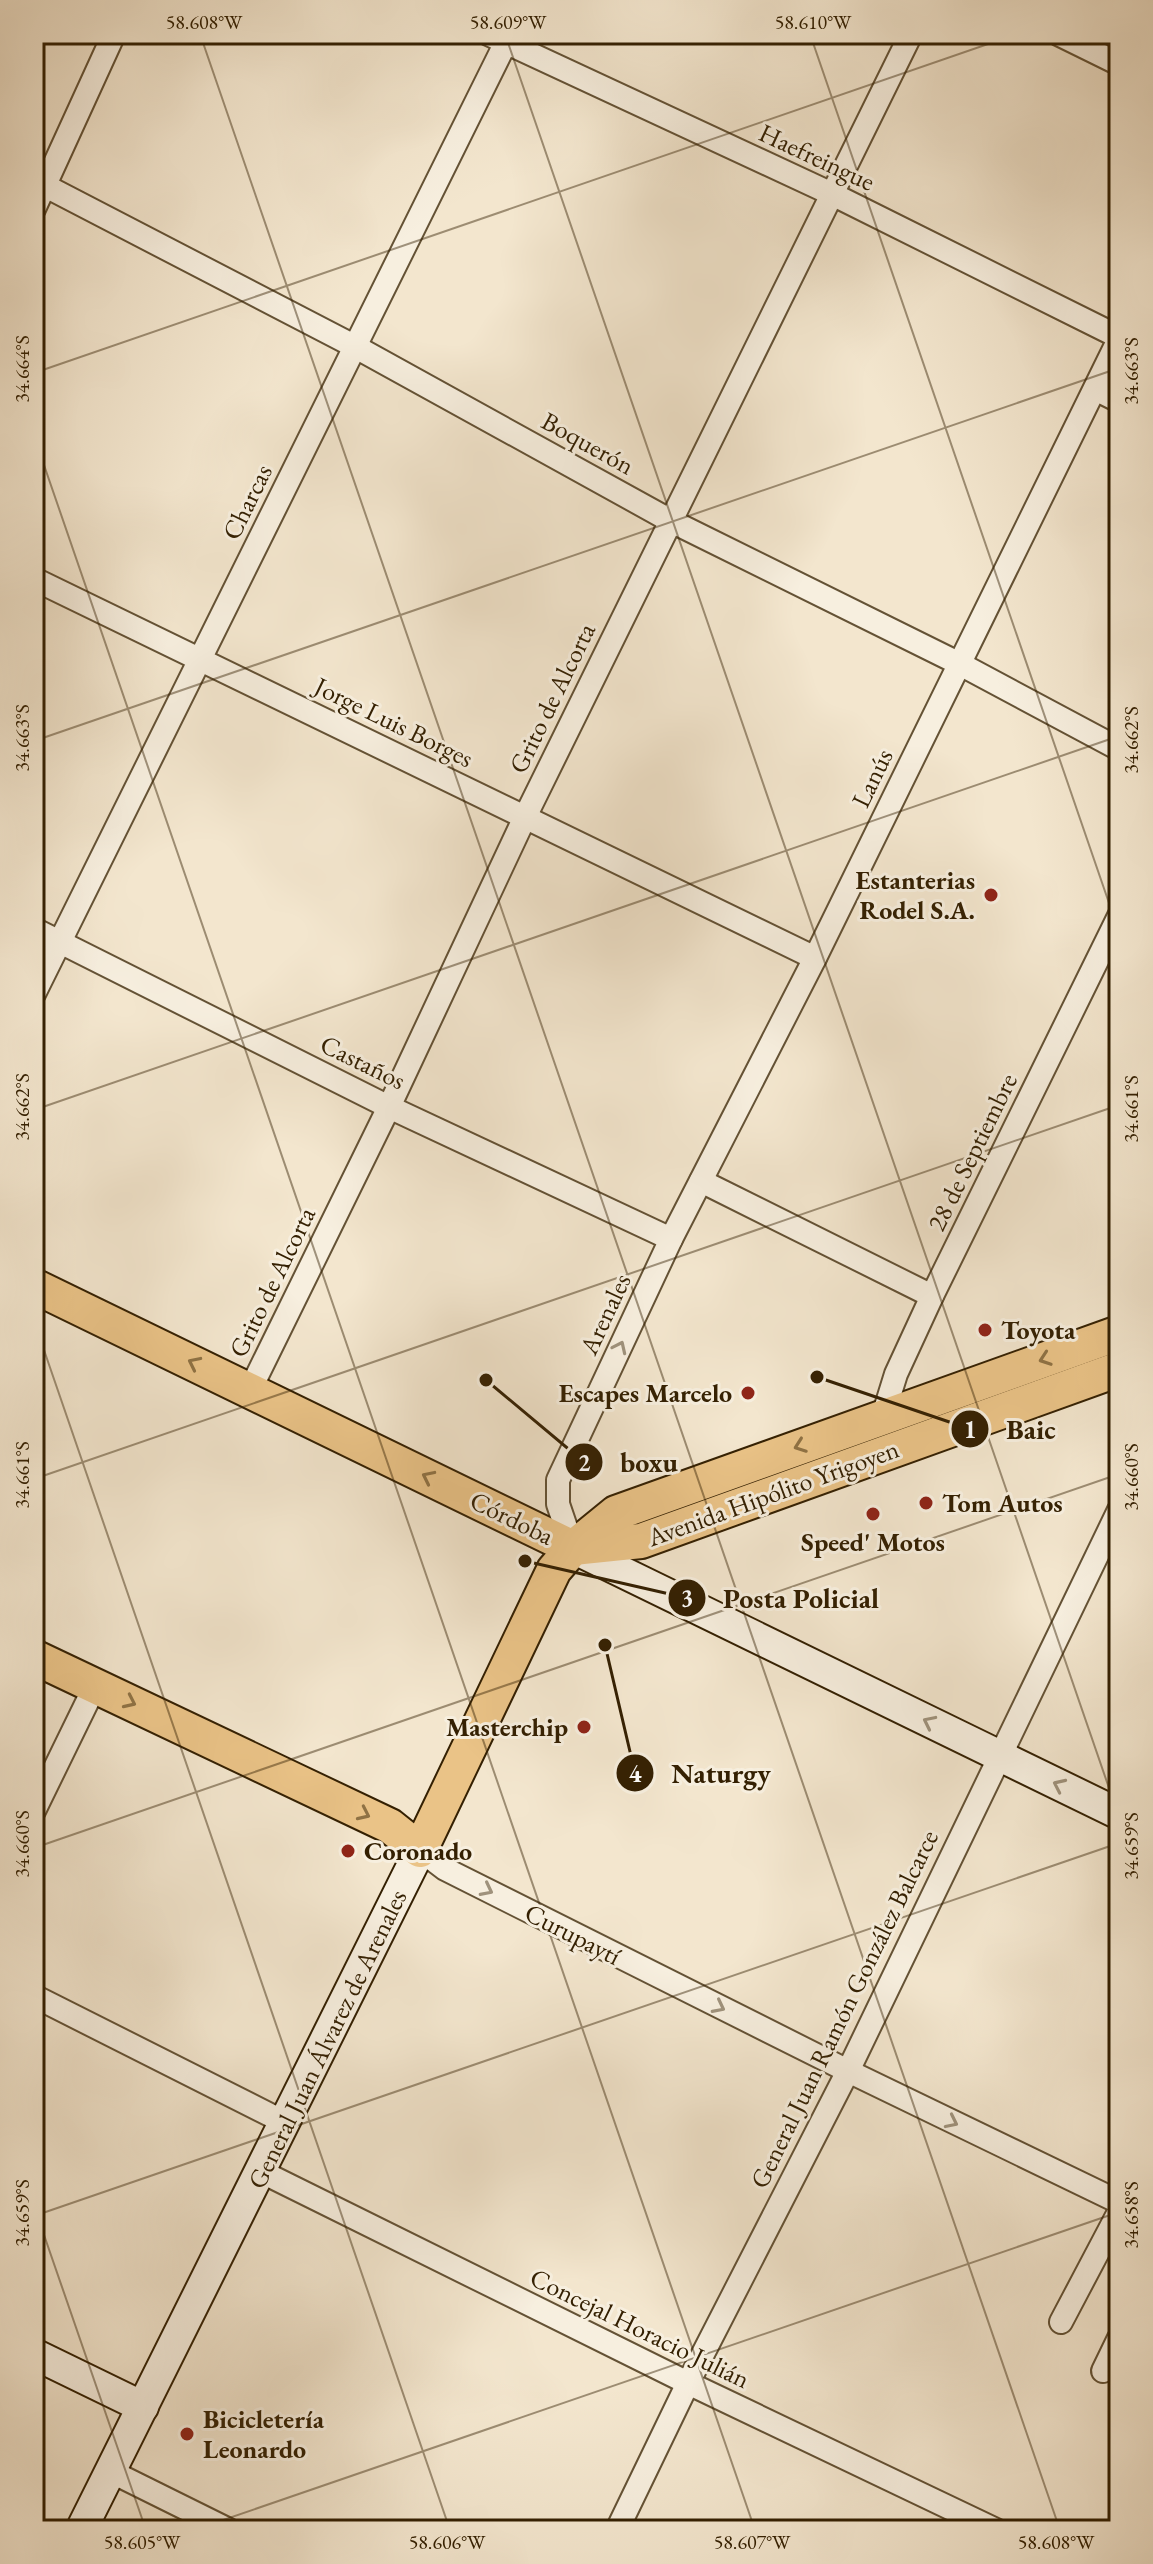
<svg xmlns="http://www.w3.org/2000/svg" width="1153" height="2564" viewBox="0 0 1153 2564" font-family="'EB Garamond',serif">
	<rect width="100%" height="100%" fill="#f3e6ce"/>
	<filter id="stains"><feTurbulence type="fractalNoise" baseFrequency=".0025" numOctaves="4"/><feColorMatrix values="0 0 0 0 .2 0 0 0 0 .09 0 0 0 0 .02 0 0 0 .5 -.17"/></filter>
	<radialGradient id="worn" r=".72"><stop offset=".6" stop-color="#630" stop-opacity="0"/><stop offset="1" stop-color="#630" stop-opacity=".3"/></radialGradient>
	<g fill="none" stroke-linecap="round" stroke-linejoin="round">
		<defs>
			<g id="street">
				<path d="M488,34L832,194L1119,337"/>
				<path d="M1058,34L1119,64"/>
				<path d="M34,180L354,346L671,521L960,664L1119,749"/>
				<path d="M34,209L114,34"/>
				<path d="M1095,389L1119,401"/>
				<path d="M34,579L815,958"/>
				<path d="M34,929L389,1107L671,1239"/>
				<path d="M34,994L510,34"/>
				<path d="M701,1181L932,1296"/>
				<path d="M250,1390L389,1107L525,817L911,34"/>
				<path d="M883,1416L896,1374L932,1296L1119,916"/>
				<path d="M573,1548L558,1504V1480L671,1239L815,958L1119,339"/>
				<path d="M34,1811L95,1686"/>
				<path d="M420,1850L445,1869L848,2071L1119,2202"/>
				<path d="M34,1996L286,2123"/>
				<path d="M262,2172L688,2383L996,2530"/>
				<path d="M1061,2322L1119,2212"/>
				<path d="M1103,2371L1119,2338"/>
				<path d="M110,2471L229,2530"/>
				<path d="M617,2530L688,2383L848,2071L1119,1510"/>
			</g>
			<g id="secondary">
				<path d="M573,1548L1119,1814"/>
				<path d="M34,2354L143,2407"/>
				<path d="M81,2530L420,1850"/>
			</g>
			<g id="primary">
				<path d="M34,1286L573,1548"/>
				<path d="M573,1548L641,1541L1119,1369"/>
				<path d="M34,1657L390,1826L420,1850L554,1570L573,1548L616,1513L1119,1333"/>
			</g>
		</defs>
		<use href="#street" stroke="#645235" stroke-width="26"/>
		<use href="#secondary" stroke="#342002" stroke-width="34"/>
		<use href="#primary" stroke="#342002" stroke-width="38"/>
		<use href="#street" stroke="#f7efdf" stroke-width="22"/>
		<use href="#secondary" stroke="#f7efdf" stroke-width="30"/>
		<use href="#primary" stroke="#eac387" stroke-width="34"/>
	</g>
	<defs><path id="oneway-chevron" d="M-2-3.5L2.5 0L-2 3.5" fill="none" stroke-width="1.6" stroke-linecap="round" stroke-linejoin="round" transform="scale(2)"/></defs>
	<g stroke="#9f927c">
		<use href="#oneway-chevron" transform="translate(620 1347) rotate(-65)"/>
		<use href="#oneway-chevron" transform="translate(929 1722) rotate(-154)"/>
		<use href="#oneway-chevron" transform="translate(1059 1785) rotate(-155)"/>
		<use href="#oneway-chevron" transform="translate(487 1890) rotate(27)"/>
		<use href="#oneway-chevron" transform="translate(719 2007) rotate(27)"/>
		<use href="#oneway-chevron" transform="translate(952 2122) rotate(26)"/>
	</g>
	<g stroke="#8f7244">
		<use href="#oneway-chevron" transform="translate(1045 1359) rotate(161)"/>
		<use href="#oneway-chevron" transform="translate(194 1363) rotate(-154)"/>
		<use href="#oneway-chevron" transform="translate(800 1446) rotate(160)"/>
		<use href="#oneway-chevron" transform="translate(428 1477) rotate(-154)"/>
		<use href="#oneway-chevron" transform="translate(130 1702) rotate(25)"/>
		<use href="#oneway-chevron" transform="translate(364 1814) rotate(25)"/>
	</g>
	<path fill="none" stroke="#342002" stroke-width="2" stroke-opacity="0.45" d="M200,34L1060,2530M505,34L1119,1817M810,34L1119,932M1114,34L1119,48M34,373L1017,34M34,436L755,2530M34,741L1119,368M34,1110L1119,736M34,1321L450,2530M34,1479L1119,1105M34,1848L1119,1474M34,2206L146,2530M34,2216L1119,1843M194,2530L1119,2212"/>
	<g fill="#8f2418" stroke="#f7efdf" stroke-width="3">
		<circle cx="991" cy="895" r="8"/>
		<circle cx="985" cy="1330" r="8"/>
		<circle cx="748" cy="1393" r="8"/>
		<circle cx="926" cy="1503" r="8"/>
		<circle cx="873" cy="1514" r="8"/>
		<circle cx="584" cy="1727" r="8"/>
		<circle cx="348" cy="1851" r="8"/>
		<circle cx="187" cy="2434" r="8"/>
	</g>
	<g text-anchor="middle" stroke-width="6" stroke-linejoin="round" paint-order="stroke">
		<g font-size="26" fill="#342002" stroke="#f7efdf">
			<text transform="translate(817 157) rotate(25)" y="9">Haefreingue</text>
			<text transform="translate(588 443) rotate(29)" y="9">Boquerón</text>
			<text transform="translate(247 502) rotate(-64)" y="9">Charcas</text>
			<text transform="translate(552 698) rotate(-64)" y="9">Grito de Alcorta</text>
			<text transform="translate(394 722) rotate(26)" y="9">Jorge Luis Borges</text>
			<text transform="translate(872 778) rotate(-64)" y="9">Lanús</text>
			<text transform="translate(363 1062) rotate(26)" y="9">Castaños</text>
			<text transform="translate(972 1152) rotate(-64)" y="9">28 de Septiembre</text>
			<text transform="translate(272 1282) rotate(-64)" y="9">Grito de Alcorta</text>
			<text transform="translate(605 1314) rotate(-65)" y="9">Arenales</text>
			<text transform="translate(773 1493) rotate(-20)" y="9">Avenida Hipólito Yrigoyen</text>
			<text transform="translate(512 1518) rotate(26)" y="9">Córdoba</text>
			<text transform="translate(573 1934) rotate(27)" y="9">Curupaytí</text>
			<text transform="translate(844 2009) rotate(-64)" y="9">General Juan Ramón González Balcarce</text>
			<text transform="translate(327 2039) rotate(-64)" y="9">General Juan Álvarez de Arenales</text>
			<text transform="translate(640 2328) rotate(26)" y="9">Concejal Horacio Julián</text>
		</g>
		<g font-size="26" font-weight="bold" fill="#342002" stroke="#f7efdf" text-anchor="start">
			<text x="975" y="889" text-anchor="end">Estanterias<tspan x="975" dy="30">Rodel S.A.</tspan></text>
			<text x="1001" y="1339">Toyota</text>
			<text x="732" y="1402" text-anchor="end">Escapes Marcelo</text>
			<text x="942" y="1512">Tom Autos</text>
			<text x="873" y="1551" text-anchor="middle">Speed' Motos</text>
			<text x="568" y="1736" text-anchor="end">Masterchip</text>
			<text x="364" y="1860">Coronado</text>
			<text x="203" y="2428">Bicicletería<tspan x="203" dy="30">Leonardo</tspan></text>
		</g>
	</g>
	<path fill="none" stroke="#342002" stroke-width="3" d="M817 1377L970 1429M486 1380L584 1462M525 1561L687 1598M605 1645L635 1773"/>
	<g fill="#342002" stroke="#f7efdf" stroke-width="3">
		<circle cx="817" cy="1377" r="8"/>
		<circle cx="486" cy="1380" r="8"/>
		<circle cx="525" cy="1561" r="8"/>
		<circle cx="605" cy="1645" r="8"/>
		<circle cx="970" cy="1429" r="20"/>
		<circle cx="584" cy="1462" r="20"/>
		<circle cx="687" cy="1598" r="20"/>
		<circle cx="635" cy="1773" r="20"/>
	</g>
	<g font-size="24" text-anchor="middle" font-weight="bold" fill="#fff">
		<text x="970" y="1438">1</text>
		<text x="584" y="1471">2</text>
		<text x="687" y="1606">3</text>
		<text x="635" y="1782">4</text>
	</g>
	<g font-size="28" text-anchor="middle" font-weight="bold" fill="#342002" stroke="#f7efdf" stroke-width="6" stroke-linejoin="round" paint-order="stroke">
		<text x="1031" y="1439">Baic</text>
		<text x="649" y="1472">boxu</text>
		<text x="801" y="1608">Posta Policial</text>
		<text x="721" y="1783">Naturgy</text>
	</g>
	<rect width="1153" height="2564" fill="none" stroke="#f3e6ce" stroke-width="88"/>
	<rect x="44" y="44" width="1065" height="2476" fill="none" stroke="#342002" stroke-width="3"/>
	<g font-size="20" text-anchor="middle" fill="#342002">
		<text x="204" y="29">58.608°W</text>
		<text x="508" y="29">58.609°W</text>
		<text x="813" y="29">58.610°W</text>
		<text transform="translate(22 369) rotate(-90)" y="7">34.664°S</text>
		<text transform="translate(1131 371) rotate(-90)" y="7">34.663°S</text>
		<text transform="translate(22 738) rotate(-90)" y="7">34.663°S</text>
		<text transform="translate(1131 740) rotate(-90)" y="7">34.662°S</text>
		<text transform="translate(22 1107) rotate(-90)" y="7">34.662°S</text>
		<text transform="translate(1131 1109) rotate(-90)" y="7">34.661°S</text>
		<text transform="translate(22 1475) rotate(-90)" y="7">34.661°S</text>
		<text transform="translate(1131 1477) rotate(-90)" y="7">34.660°S</text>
		<text transform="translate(22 1844) rotate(-90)" y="7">34.660°S</text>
		<text transform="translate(1131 1846) rotate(-90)" y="7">34.659°S</text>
		<text transform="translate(22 2213) rotate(-90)" y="7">34.659°S</text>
		<text transform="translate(1131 2215) rotate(-90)" y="7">34.658°S</text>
		<text x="142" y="2549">58.605°W</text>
		<text x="447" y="2549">58.606°W</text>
		<text x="752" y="2549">58.607°W</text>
		<text x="1056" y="2549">58.608°W</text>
	</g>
	<rect width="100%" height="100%" filter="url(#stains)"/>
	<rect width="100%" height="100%" fill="url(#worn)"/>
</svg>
